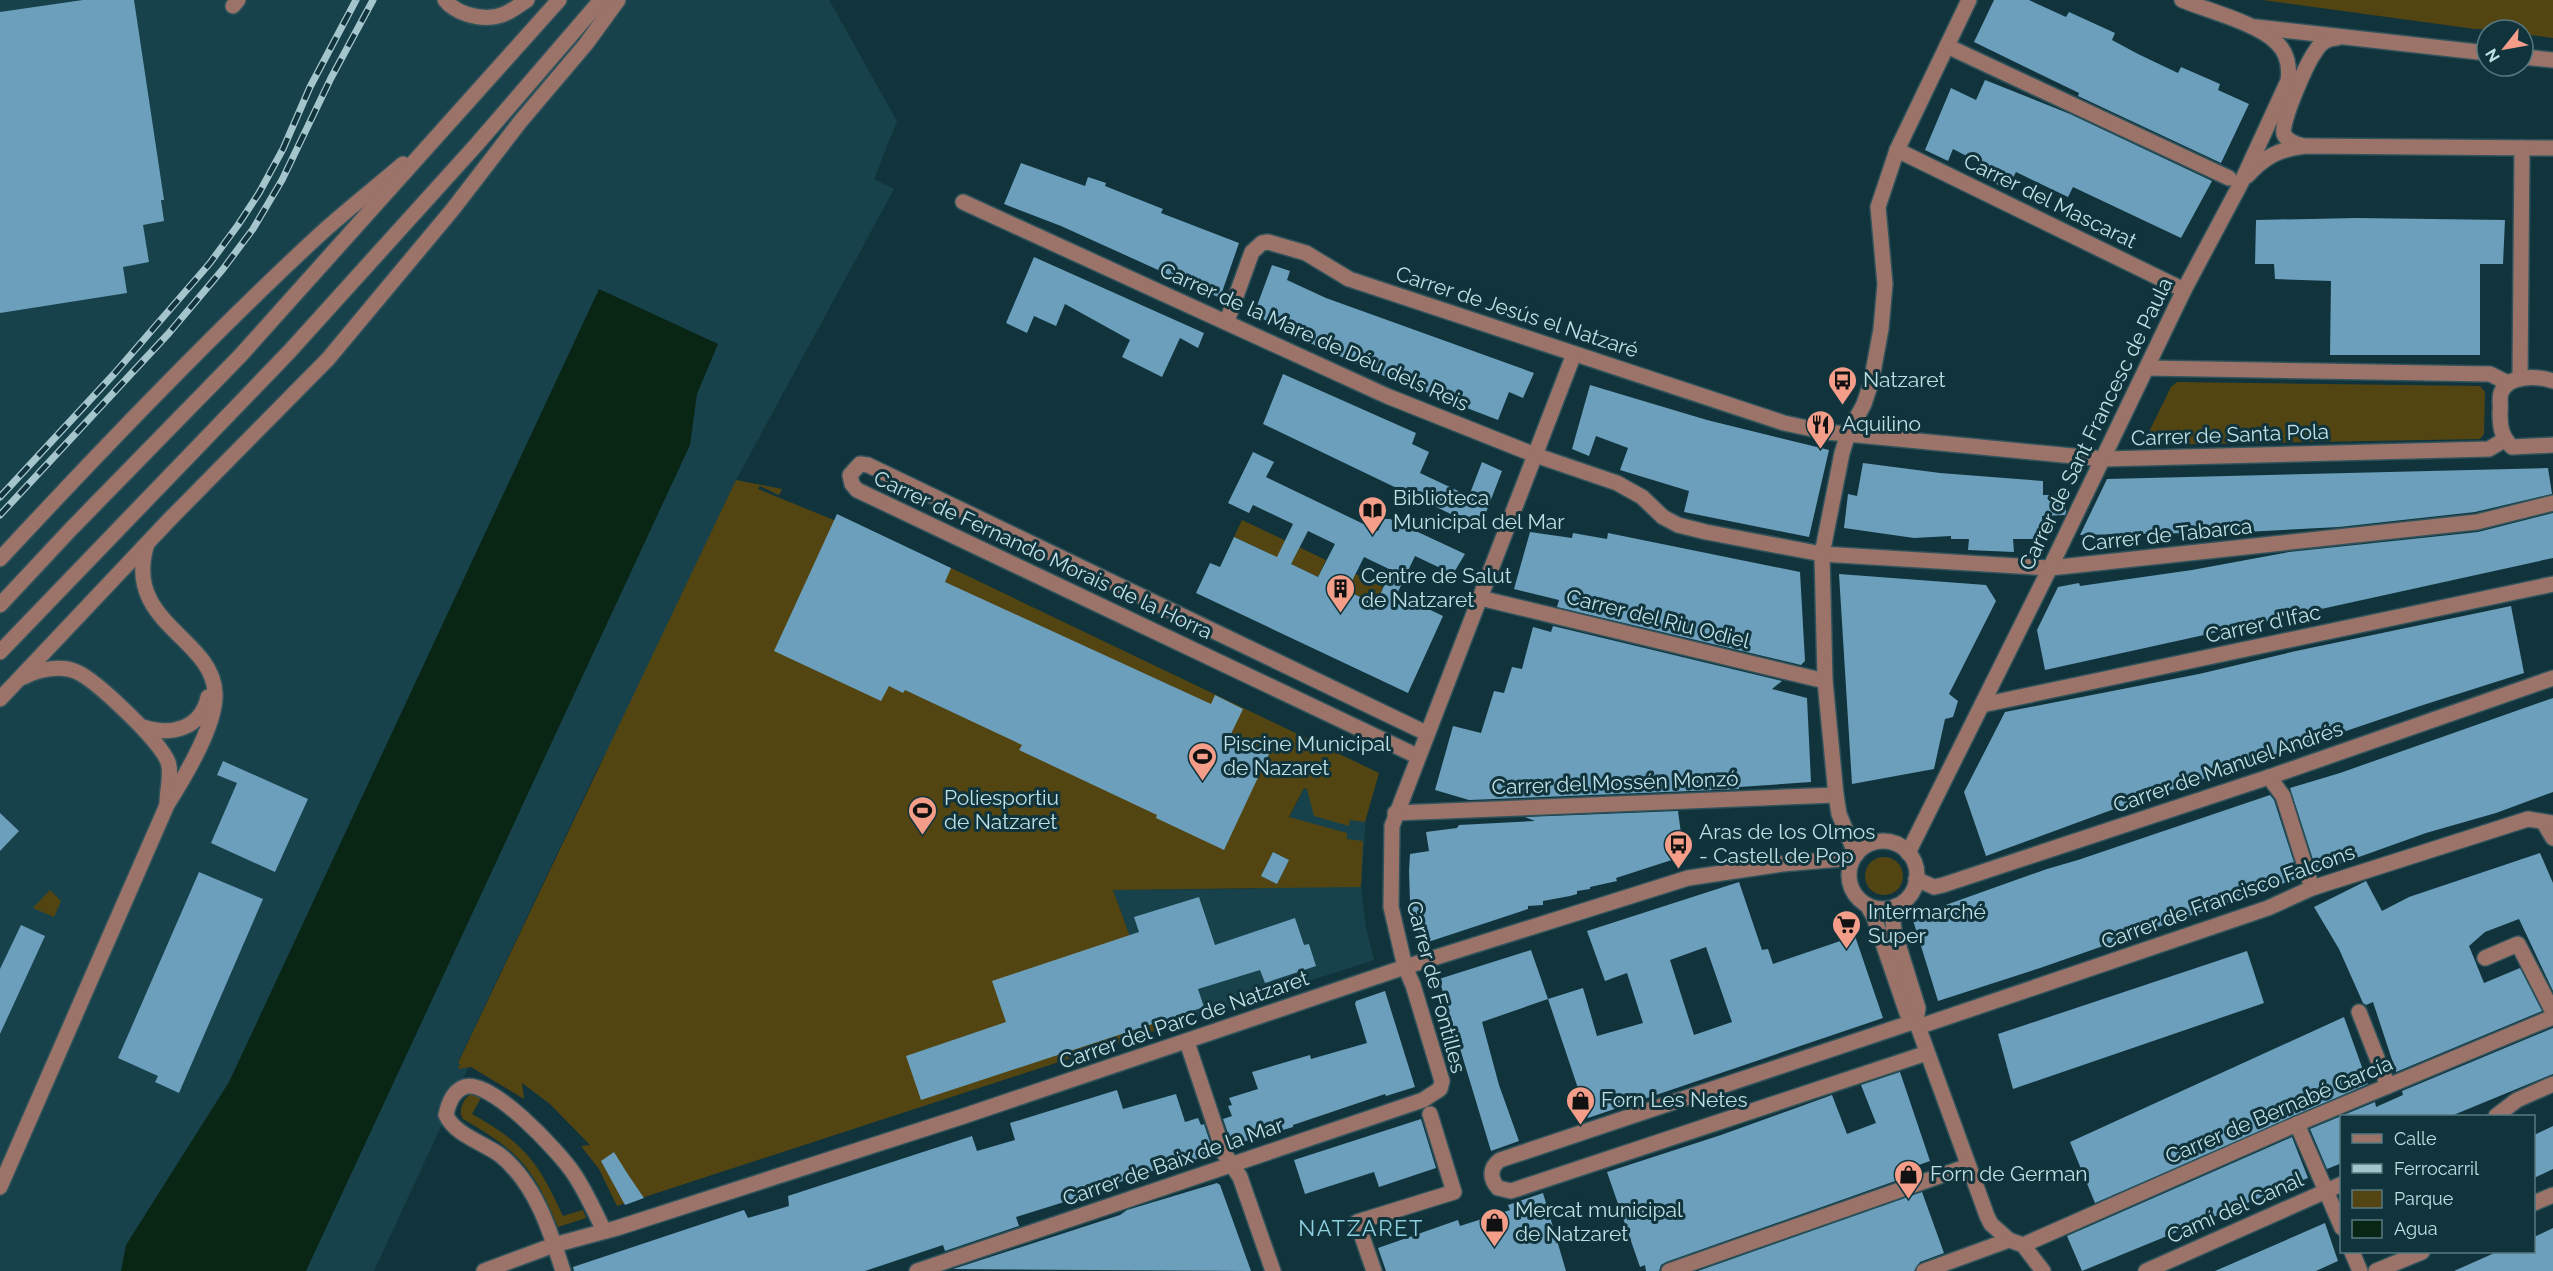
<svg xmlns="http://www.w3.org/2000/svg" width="2553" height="1271" viewBox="0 0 2553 1271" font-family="Raleway,sans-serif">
	<rect width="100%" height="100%" fill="#11343c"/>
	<g fill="#18424b">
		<path d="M0,0H829L897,121L874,179L894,189L736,480L607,753L600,763L458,1062L468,1068L374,1271H0Z"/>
		<path d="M1304,788L1366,817L1361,887L1366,928L1374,960L1163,1028L1113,890L1255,889Z"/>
	</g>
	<g fill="#534512" fill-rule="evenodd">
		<path d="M2262,0H2553V38L2523,34V30L2475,29Z"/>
		<path d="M2177,382L2480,386L2485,392L2484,434L2480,439L2148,445L2145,440L2171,387Z"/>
		<path d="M736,480L782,489L779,495L760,486L758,489L951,568L1379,773L1365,822L1350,820L1349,826L1314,816L1307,789L1304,788L1289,817L1347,833V839L1363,841L1361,887L1113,890L1163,1028L617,1206L599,1169L581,1146L590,1145L550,1104L522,1083L524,1099L471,1067L458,1069L460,1064L458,1063ZM1273,852L1289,860L1277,884L1261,876Z"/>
		<path d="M1242,520L1326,560L1318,577L1234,537Z"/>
		<path d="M1349,571L1383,587L1376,604L1342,588Z"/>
		<circle cx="1884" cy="876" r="19"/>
		<path d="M50,890L61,901L54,917L33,908Z"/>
		<path d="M472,1093L482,1096L472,1114C526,1145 537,1160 563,1216L583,1210L586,1218L558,1227C532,1166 520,1152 463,1119C457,1110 464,1098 472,1093Z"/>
	</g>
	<path fill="#092514" d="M599,289L718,344L697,394L690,445L306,1271H121L126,1245L229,1082Z"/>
	<g fill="#6b9fbc" fill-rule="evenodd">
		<path d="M83,0H134L164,200H161L164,221L143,225L149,262L123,267L127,293L0,313V12Z"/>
		<path d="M1994,0H2029L2066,17L2069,12L2115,33L2112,40L2138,54L2178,73L2181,67L2220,84L2218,90L2249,104L2221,163L2078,96L2079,93L1974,42Z"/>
		<path d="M1985,80L2070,114L2212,181L2181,238L2073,187L2068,197L2016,172L2007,189L1981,177L1986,166L1953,149L1948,161L1925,150L1951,88L1976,100Z"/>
		<path d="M1021,163L1085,186L1088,177L1106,183L1105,186L1163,209L1161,213L1239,243L1220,298L1061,226L1004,204Z"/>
		<path d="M2357,218L2505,220L2503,264H2480V355H2330L2331,281L2275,279L2274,264H2255L2256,220Z"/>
		<path d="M1034,257L1204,333L1198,348L1180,338L1162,377L1122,357L1130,340L1065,304L1056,326L1034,316L1027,333L1006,323Z"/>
		<path d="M1272,265L1290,271L1287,280L1326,298L1534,373L1523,398L1509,392L1498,420L1384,376L1290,334L1254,314Z"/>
		<path d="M1283,374L1416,433L1412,444L1429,452L1420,473L1469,496L1482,462L1502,471L1480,528L1263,424Z"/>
		<path d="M1590,385L1707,420L1829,450L1809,537L1684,512L1689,491L1620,470L1628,448L1596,436L1589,456L1572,449Z"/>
		<path d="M1253,452L1274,462L1266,477L1378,531L1384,519H1390L1465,554L1453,574L1415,556L1397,594L1443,616L1408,693L1196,593L1210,563L1220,567L1234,537L1277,557L1293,524L1253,505L1249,513L1228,503ZM1308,531L1335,544L1318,577L1291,564ZM1364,557L1391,570L1376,604L1347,591Z"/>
		<path d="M1863,463L1940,473L2043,481V495H2066V512L2065,515L2042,516L2043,539H2013L2014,552L1968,550L1969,539H1951V536L1914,538L1844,528L1848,494L1857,496Z"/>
		<path d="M2548,468L2552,494L2475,512L2339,527L2245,532L2080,535L2107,479Z"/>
		<path d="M2553,513V558L2045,670L2037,630L2058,587L2079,583L2080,586L2192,570L2289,552L2478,532Z"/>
		<path d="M837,514L951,568L945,582L1211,704L1215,695L1243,709L1230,736L1269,754L1224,850L1156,818L1157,815L1019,750L1022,745L905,690L903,693L889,686L881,701L774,651Z"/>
		<path d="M1530,532L1572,538L1573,533L1607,539L1608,533L1800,572L1805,661L1801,665L1557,607L1559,600L1514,589Z"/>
		<path d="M1839,574L1986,585L1996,601L1949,694L1958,701L1953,717L1945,719L1934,769L1852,784Z"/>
		<path d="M2511,606L2524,673L2420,706L2106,812L1986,856L1964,792L2005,712L2199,674L2296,651Z"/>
		<path d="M1553,626L1782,681L1772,689L1807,698L1811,782L1739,787V789L1469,800L1435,790L1453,726L1481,733L1494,691L1504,693L1512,667L1522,669L1533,627L1551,632Z"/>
		<path d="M2553,698V792L2496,813L2426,833L2317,872L2290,788L2340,773Z"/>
		<path d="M223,761L308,799L275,872L211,843L237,783L217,775Z"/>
		<path d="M2270,795L2274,800L2299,878L2040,968L1938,1001L1912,917L2047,869L2078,860Z"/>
		<path d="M1678,811L1684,856L1616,878L1617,881L1590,887V889L1577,891V894L1570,896L1543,901V905L1528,906V909L1425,943L1424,941L1420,942L1410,901L1409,871L1410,854L1429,851L1426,832L1457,828L1459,825L1535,821L1525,817Z"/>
		<path d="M0,813L19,831L0,851Z"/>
		<path d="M1273,852L1289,860L1277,884L1261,876Z"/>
		<path d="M2540,853L2553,883V991L2519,919L2485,932L2469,946L2484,983L2520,968L2542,1011L2396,1072L2373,1002L2366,1005L2363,1003L2339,949L2314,907L2366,881L2382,911L2409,897Z"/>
		<path d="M199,872L263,899L179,1093L155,1082L158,1076L118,1058Z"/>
		<path d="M1739,882L1762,950L1768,949L1773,964L1855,936L1883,1018L1588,1118L1548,999L1482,1022L1499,1085L1519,1141L1491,1151L1439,979L1531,950L1548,999L1583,988L1597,1036L1643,1023L1627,973L1605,981L1587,931ZM1706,947L1732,1022L1694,1035L1670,960Z"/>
		<path d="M1199,897L1215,945L1295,918L1304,945L1309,944L1316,966L1265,983L1260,970L1198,989L1204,1007L921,1100L906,1056L1006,1022L992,981L1139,932L1134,917Z"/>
		<path d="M21,925L45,936L0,1034V969Z"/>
		<path d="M2247,951L2264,1003L2013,1089L1998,1034Z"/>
		<path d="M1385,991L1415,1087L1386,1096L1385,1094L1293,1125V1127L1232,1145L1223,1119L1232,1116L1228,1106L1232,1105L1229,1098L1258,1089L1252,1072L1310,1055L1311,1059L1367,1043L1355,1004L1356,1001Z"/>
		<path d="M2344,1017L2368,1084L2095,1203L2070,1142Z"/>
		<path d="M2553,1028V1074L2451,1116H2342V1163L2327,1169L2310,1129L2375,1102L2376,1107L2403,1095L2402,1091Z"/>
		<path d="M1900,1072L1930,1161L1913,1167L1915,1174L1666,1262L1661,1265L1659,1271H1646L1645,1265L1640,1267L1607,1172L1721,1135L1832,1095L1847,1134L1876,1123L1861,1085Z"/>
		<path d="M1117,1090L1123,1109L1176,1094L1185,1122L1198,1118L1201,1125L1204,1124L1213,1151L1206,1154V1156L1166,1169L1170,1165L1105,1187L1106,1189L1016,1217L1019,1226L945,1251L943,1245L865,1271H574L573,1267L744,1210L748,1218L789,1206L788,1196L972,1136L977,1151L1015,1140L1010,1123Z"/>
		<path d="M1421,1119L1436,1168L1379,1187L1374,1172L1305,1194L1294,1160Z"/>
		<path d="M2553,1126V1169L2534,1178V1135Z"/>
		<path d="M2292,1137L2308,1178L2082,1271L2067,1236Z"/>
		<path d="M614,1152L627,1173L644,1198L625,1205L601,1161Z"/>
		<path d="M1217,1183L1220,1185L1251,1271L953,1269L1120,1215L1127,1210Z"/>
		<path d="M1922,1192L1944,1253L1920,1262L1914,1271H1698Z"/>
		<path d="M1543,1193L1566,1271H1386L1378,1248L1458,1220L1460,1226L1510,1210L1508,1205Z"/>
		<path d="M2325,1223L2338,1261L2316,1271H2215Z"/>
		<path d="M2553,1228V1271H2454L2499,1251H2534V1237Z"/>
	</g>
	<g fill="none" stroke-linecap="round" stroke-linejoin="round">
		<defs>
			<g id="minor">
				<path d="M445,0C455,13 477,19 493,17C505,16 517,7 527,0"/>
				<path d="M233,6L238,0"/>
				<path d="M2256,27L2487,53"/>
				<path d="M1947,46L2229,178"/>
				<path d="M2523,57L2553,60"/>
				<path d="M2303,146C2296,144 2287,142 2284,134C2280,123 2307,63 2315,52C2320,43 2328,38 2337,38"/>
				<path d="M1897,150L2184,290"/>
				<path d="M2247,176C2264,157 2279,149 2305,146L2553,148"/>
				<path d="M963,202L1387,396L1535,455L1617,483L1642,497L1663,517L1678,525L1706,532L1822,554L2050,568L2477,522L2553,503"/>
				<path d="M1227,321L1252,252L1262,243L1268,242L1306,253L1349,279L1784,423L1826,432L2104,459L2489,449L2504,440"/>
				<path d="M2147,368L2490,374L2508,383"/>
				<path d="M2520,379L2522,148"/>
				<path d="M2553,381C2538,376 2508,374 2501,393C2499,398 2501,406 2500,412C2500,427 2501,436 2512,447L2553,445"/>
				<path d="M0,559C102,449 206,340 316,238C344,212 374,189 403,164"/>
				<path d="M1480,598L1825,681"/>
				<path d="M0,605L71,529L240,356L559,0"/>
				<path d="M0,652L289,352L477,144L601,0"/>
				<path d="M24,677C39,669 61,665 77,672C97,681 160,741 168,762C172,772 167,791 167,803"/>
				<path d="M0,699L171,518L328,359L453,209L520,122L586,44L618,0"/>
				<path d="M1982,705L2553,584"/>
				<path d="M143,727C171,736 201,729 208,697"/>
				<path d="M1417,756L857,490L852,484L850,475L860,464L868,465L1426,733"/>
				<path d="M2269,777L2283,796L2312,888"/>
				<path d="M1395,813L1836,795"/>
				<path d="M2544,823L2553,838"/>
				<circle cx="1883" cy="875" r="34"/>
				<path d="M1908,853L2050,568L2184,290L2241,183L2288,81C2290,67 2287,52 2276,42C2259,24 2206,10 2182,0"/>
				<path d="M1856,855L1839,814L1836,795L1825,681L1822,554L1842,453L1848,434L1864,404L1871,383L1881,329L1885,284L1878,207L1897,150L1969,0"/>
				<path d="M1916,879L1934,887L1943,885L2269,777L2553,678"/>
				<path d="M1867,905L1874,917L1907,1013L1916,1021"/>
				<path d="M1896,906L1893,921L1894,931L1918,1008L1916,1021L1987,1216L1991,1224L2009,1240L2023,1245L2043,1271"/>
				<path d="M2485,958L2518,944L2553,1012"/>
				<path d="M2359,1012L2388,1086"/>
				<path d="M1916,1021L1500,1160C1489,1168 1490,1179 1498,1188L1511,1191L1927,1053"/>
				<path d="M1918,1027L2268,908L2312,888L2528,819L2553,823"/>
				<path d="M1187,1042L1224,1153L1240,1177L1273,1271"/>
				<path d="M2496,1116L2517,1100L2553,1084"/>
				<path d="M2297,1124L2342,1228"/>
				<path d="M0,1187L167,805C184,778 217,724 215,693C213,637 122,623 147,544"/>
				<path d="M2534,1203L2553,1195"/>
				<path d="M2023,1245L2297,1124L2553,1017"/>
				<path d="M2352,1252L2360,1271"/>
				<path d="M484,1271L554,1245L617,1228L961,1117L1405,967L1688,878L1782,864L1853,858"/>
				<path d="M563,1271C550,1230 535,1183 500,1155C482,1142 455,1135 446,1115C448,1105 452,1093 462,1088C487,1073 561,1154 574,1174C586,1192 595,1212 604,1231"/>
				<path d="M917,1271L1423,1100L1440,1089L1442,1081L1413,985L1405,967L1391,907L1392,826L1574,354"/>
				<path d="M1374,1271L1357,1222L1454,1192L1430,1114"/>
				<path d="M1669,1271L1968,1166"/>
				<path d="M1924,1271L2009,1240"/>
				<path d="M2146,1271L2342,1184"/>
				<path d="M2376,1271L2422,1252"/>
			</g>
		</defs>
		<use href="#minor" stroke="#30535b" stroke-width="18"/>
		<use href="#minor" stroke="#9b7369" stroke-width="15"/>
		<defs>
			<g id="rail">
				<path d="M0,497L114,374L210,263L238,225L259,193L283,149L310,87L356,0"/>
				<path d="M0,515L169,333L223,269L253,229L282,180L331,78L373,0"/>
			</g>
		</defs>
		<use href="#rail" stroke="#a4c5cc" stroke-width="7"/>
		<use href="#rail" stroke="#11343c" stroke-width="4.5" stroke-dasharray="14" stroke-linecap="butt"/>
	</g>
	<defs>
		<symbol id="bus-pin" viewBox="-11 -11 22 30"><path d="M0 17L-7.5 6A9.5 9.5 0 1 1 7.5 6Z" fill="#f49e89" stroke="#11343c"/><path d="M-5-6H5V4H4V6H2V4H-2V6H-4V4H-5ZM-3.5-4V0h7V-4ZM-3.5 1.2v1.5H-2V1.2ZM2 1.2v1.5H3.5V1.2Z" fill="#111"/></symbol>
		<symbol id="restaurant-pin" viewBox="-11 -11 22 30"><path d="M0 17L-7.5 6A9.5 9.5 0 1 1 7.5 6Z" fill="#f49e89" stroke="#11343c"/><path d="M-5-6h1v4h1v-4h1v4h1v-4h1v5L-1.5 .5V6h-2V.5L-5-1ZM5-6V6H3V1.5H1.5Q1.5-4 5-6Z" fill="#111"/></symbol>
		<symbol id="library-pin" viewBox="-11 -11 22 30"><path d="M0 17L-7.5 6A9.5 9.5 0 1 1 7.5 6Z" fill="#f49e89" stroke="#11343c"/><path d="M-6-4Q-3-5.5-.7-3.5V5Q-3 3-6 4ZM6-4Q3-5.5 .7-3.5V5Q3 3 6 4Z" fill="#111"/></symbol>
		<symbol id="building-pin" viewBox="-11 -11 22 30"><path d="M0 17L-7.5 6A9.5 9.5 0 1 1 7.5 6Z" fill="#f49e89" stroke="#11343c"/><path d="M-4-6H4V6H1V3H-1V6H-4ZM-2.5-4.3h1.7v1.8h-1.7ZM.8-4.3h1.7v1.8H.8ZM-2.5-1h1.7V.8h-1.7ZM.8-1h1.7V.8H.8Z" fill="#111"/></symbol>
		<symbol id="stadium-pin" viewBox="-11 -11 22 30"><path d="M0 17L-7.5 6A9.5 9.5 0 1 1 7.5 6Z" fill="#f49e89" stroke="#11343c"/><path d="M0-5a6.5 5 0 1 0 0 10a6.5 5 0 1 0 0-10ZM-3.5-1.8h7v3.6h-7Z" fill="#111"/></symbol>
		<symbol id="supermarket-pin" viewBox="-11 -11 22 30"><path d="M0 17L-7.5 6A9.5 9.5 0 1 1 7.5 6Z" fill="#f49e89" stroke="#11343c"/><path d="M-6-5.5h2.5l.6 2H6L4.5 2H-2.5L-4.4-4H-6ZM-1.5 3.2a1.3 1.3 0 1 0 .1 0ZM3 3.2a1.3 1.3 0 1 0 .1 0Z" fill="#111"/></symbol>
		<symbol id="shop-pin" viewBox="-11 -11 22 30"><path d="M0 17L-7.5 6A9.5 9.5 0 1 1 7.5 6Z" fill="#f49e89" stroke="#11343c"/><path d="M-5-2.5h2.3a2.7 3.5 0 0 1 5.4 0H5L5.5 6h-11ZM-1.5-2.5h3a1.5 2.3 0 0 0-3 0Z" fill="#111"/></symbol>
	</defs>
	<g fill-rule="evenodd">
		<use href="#bus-pin" x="1826" y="364" width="33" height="45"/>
		<use href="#restaurant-pin" x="1804" y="408" width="33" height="45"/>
		<use href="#library-pin" x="1356" y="494" width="33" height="45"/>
		<use href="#building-pin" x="1324" y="572" width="33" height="45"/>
		<use href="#stadium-pin" x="1186" y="740" width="33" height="45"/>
		<use href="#stadium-pin" x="906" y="794" width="33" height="45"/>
		<use href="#bus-pin" x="1662" y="828" width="33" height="45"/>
		<use href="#supermarket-pin" x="1830" y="908" width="33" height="45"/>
		<use href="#shop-pin" x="1564" y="1084" width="33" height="45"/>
		<use href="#shop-pin" x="1892" y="1158" width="33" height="45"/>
		<use href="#shop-pin" x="1478" y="1206" width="33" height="45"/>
	</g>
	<g text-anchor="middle" stroke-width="6" stroke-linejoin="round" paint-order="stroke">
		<g font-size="21" fill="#bfdfe6" stroke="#11343c">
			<text transform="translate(2050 201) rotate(26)" y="7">Carrer del Mascarat</text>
			<text transform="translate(1517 312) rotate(18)" y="7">Carrer de Jesús el Natzaré</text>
			<text transform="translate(1314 337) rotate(24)" y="7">Carrer de la Mare de Déu dels Reis</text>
			<text transform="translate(2096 424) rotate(-64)" y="7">Carrer de Sant Francesc de Paula</text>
			<text transform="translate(2230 435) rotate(-2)" y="7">Carrer de Santa Pola</text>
			<text transform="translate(2167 535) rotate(-6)" y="7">Carrer de Tabarca</text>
			<text transform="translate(1043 555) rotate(25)" y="7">Carrer de Fernando Morais de la Horra</text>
			<text transform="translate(1658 619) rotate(14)" y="7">Carrer del Riu Odiel</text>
			<text transform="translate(2263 624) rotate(-12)" y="7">Carrer d'Ifac</text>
			<text transform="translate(2228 767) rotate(-19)" y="7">Carrer de Manuel Andrés</text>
			<text transform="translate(1615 783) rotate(-2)" y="7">Carrer del Mossén Monzó</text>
			<text transform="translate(2228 897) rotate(-20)" y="7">Carrer de Francisco Falcons</text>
			<text transform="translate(1436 987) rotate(75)" y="7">Carrer de Fontilles</text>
			<text transform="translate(1184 1020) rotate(-19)" y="7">Carrer del Parc de Natzaret</text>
			<text transform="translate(2279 1110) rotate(-23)" y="7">Carrer de Bernabé García</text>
			<text transform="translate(1173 1162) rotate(-19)" y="7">Carrer de Baix de la Mar</text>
			<text transform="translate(2235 1208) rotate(-24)" y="7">Camí del Canal</text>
		</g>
		<g font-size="21" fill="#bfdfe6" stroke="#11343c" text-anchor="start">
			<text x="1863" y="387">Natzaret</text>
			<text x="1842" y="431">Aquilino</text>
			<text x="1393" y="505">Biblioteca<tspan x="1393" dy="24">Municipal del Mar</tspan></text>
			<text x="1361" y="583">Centre de Salut<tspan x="1361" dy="24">de Natzaret</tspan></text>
			<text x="1223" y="751">Piscine Municipal<tspan x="1223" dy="24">de Nazaret</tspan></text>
			<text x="944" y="805">Poliesportiu<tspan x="944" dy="24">de Natzaret</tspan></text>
			<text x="1699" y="839">Aras de los Olmos<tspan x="1699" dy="24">- Castell de Pop</tspan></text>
			<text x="1868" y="919">Intermarché<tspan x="1868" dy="24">Super</tspan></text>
			<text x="1601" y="1107">Forn Les Netes</text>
			<text x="1930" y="1181">Forn de German</text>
			<text x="1515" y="1217">Mercat municipal<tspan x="1515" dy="24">de Natzaret</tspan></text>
		</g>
		<g font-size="22" letter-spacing="1.5" fill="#8dcfdf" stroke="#11343c">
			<text x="1361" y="1236">NATZARET</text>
		</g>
	</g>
	<rect x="2340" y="1115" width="195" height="138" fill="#11343c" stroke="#577880" stroke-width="1.5"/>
	<rect x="2352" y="1134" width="30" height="9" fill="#9b7369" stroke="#577880" stroke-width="1.5"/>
	<text x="2394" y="1145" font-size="18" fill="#bfdfe6">Calle</text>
	<rect x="2352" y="1164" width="30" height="9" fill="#a4c5cc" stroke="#577880" stroke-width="1.5"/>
	<text x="2394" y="1175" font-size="18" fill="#bfdfe6">Ferrocarril</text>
	<rect x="2352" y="1190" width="30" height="18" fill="#534512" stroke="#577880" stroke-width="1.5"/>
	<text x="2394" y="1205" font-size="18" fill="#bfdfe6">Parque</text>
	<rect x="2352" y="1220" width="30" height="18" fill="#092514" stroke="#577880" stroke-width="1.5"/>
	<text x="2394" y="1235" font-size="18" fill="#bfdfe6">Agua</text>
	<g transform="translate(2505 48) rotate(239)"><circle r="28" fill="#11343c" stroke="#577880" stroke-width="1.5"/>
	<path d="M0-4.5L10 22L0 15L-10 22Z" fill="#f49e89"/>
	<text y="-9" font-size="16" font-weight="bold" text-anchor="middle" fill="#bfdfe6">N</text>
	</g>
</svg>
